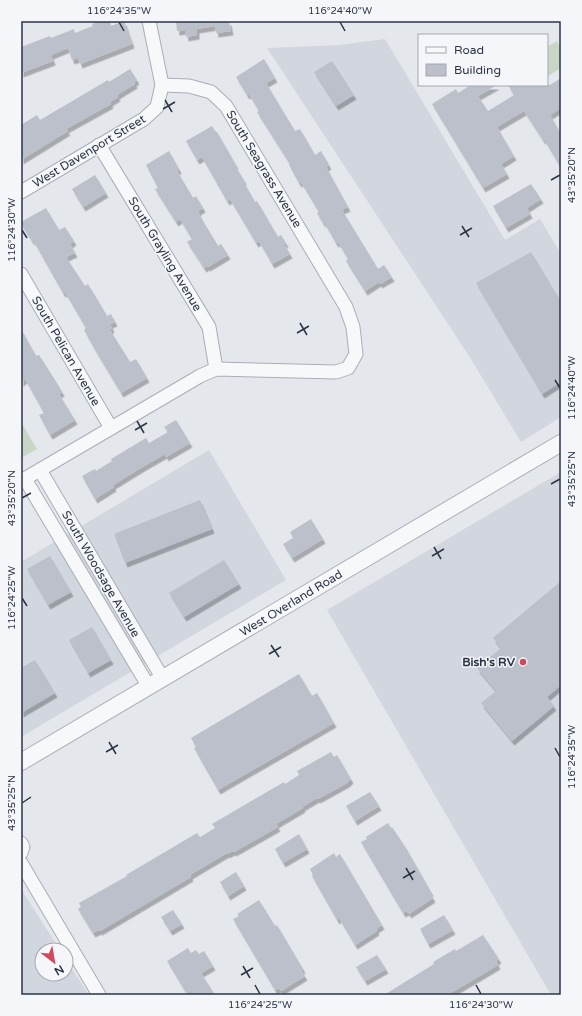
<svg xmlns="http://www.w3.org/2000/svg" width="582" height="1016" viewBox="0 0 582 1016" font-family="'Varela Round',sans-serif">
	<defs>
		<filter id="shadow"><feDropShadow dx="2.5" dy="4.5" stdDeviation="0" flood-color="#0004"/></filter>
	</defs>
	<rect width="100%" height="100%" fill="#e4e7ec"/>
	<g fill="#d2d6de">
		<path d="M385,39L505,240L540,219L561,254V417L521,442L471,359L267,48L339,45Z"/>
		<path d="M209,450L286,580L21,737V562Z"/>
		<path d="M561,472V995H551L327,610Z"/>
		<path d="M21,889L60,950H42V974H66V960L89,995H21Z"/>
	</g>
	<g fill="#c9d6c5">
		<path d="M557,41L561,49V68L548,76L547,47Z"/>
		<path d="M21,422L37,449L21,458Z"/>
	</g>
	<g fill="#bbc0ca" filter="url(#shadow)">
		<path d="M100,21H110L111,26L124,21L132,44L80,64L78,58L72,60L68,48L51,55L53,61L21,73V47L50,36L51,38L74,29L75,33L93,26L92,24Z"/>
		<path d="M176,21H214L215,26L197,29V35L186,37L185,30L177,31Z"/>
		<path d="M214,21H229L231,31L216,33Z"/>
		<path d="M264,59L275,78L266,83L295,131L300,129L315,155L321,151L329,165L326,167L348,207L342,210L378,269L384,265L392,277L380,284L379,282L365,291L346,261L348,259L338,242L336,243L324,222L323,223L317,213L319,212L301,182L299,183L289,165L290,164L257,112L259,111L249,94L247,95L236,77Z"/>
		<path d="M332,61L354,95L336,106L314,72Z"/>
		<path d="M130,69L137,80L134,82L135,84L117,95L118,97L110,102L111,104L66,129L68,131L21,160V125L37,115L40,120L108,80L109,82Z"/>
		<path d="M561,78V108L550,115L561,134V168L544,139L543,140L524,111L497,127L514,156L501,164L507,174L483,188L432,104L456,89L458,93L471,85H497L478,96L488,111L514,95L508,85H550Z"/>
		<path d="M212,126L216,132H217L236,165L235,166L244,180L243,181L255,202L257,201L278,237L281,235L286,243L284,244L290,254L272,264L259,241L256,243L230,199L227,201L202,157L197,160L186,141Z"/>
		<path d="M169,151L179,169L177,171L193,198L196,196L203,208L198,211L200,216L218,246L221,244L228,255L208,267L207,266L204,268L193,251L187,242L192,239L180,219L176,222L167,208L155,189L158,188L146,165Z"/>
		<path d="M95,175L106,193L83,207L72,189Z"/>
		<path d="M531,184L541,199L527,208L530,214L506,228L493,206Z"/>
		<path d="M46,208L59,230L65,227L74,241L70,244L75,253L66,257L85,286L88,284L107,316L111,314L115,322L110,324L112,328L110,330L130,362L136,359L147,378L121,393L94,348L84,330L86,328L65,292L63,293L33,240L32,241L21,224V222Z"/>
		<path d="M531,252L561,302V382L542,394L476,283Z"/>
		<path d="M21,329L36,356L39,355L55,380L62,392L59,394L75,420L50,435L39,415L44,413L25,379L21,382Z"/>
		<path d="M176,420L190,443L166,457L165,454L144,466L113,485L114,487L95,499L82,476L95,469L96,471L112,461L111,459L146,438L149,443L168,432L164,427Z"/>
		<path d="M200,500L212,529L125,563L114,534Z"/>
		<path d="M311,519L323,539L292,558L283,544L293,538L290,532Z"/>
		<path d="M50,556L71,592L48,605L27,569Z"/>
		<path d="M224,560L239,584L184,617L169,593Z"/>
		<path d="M561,581V685L547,697L554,706L512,741L481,703L496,691L477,668L501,648L493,638Z"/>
		<path d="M92,627L111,660L88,673L69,640Z"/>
		<path d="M35,660L55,693L21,713V668Z"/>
		<path d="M299,674L312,696L317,693L334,723L218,790L194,748L196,747L191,738Z"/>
		<path d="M331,752L334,757L337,755L351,779L347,783L318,799L317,798L302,807L303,808L276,824L278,827L234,852L233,851L227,854V853L190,875L191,877L100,931L99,930L93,933L89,927L78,909L81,907L79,903L127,876L126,875L197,833L200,837L215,828L212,824L284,782L285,784L299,775L297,771Z"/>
		<path d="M370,792L379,806L355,821L346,806Z"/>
		<path d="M388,823L391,828L392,827L406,848L431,892L430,893L433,898L409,914L407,911L403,913L361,842L367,839L366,837Z"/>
		<path d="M299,834L307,849L283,863L275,849Z"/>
		<path d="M334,853L336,857L340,854L382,925L376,929L377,931L355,945L339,918L337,920L312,876L313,875L310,869Z"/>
		<path d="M236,872L244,886L228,896L220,882Z"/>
		<path d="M259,900L275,926L277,925L303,969L301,970L305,976L281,991L279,988L275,990L233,919L239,916L237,914Z"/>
		<path d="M173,910L182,924L170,931L161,917Z"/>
		<path d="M444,915L453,930L428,944L420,929Z"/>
		<path d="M483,935L499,959L496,961L498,965L478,977L447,995H384L434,964L433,962L455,949L456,951Z"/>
		<path d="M188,948L191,953L196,950L199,954L204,951L213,966L201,973L215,995H193L191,991L187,994L167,961Z"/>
		<path d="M377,955L386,969L365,981L356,967Z"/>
	</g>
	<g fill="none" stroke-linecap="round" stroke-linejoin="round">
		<defs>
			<g id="minor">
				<path d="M99,145L209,327L216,369"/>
				<path d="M21,192L144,119L157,107L162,85"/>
				<path d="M21,274L111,428"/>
				<path d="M40,470L163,679"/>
				<path d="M25,479L149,687"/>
				<path d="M21,481L200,376L216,369L336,372L348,368L356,354L353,327L346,307L226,106L211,92L189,86L162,85L149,21"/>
				<path d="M21,843L23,847L21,853"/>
				<path d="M21,863L99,995"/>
			</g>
			<path id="tertiary" d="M21,762L561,443"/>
		</defs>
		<use href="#minor" stroke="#a9aeb7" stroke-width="15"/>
		<use href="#tertiary" stroke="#a9aeb7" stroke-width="18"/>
		<use href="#minor" stroke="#f7f8fa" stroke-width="13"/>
		<use href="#tertiary" stroke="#f7f8fa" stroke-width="16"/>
	</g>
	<path fill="none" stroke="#2b3445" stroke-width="1.5" d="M119,22L124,31M340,22L345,31M165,100L172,112M163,109L175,102M551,180L560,175M462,226L469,237M22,230L27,238M460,235L472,228M300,323L307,335M297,333L309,326M555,380L560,388M137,421L144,433M135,430L147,423M551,484L560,479M22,498L31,493M434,547L441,559M432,556L444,549M22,598L27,606M271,645L279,657M269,654L281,647M109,742L116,754M555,748L560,757M106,752L118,745M22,803L31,797M406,868L413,880M403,878L415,871M243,966L250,978M241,975L253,968M255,985L260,994M476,985L481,994"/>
	<circle fill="#d1495b" stroke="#f4f6f9" stroke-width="1.5" cx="523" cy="662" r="4"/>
	<g text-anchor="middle" stroke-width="3" stroke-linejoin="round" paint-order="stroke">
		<g font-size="12" fill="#2b3445" stroke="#f4f6f9">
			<text transform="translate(89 151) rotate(-31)" y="4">West Davenport Street</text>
			<text transform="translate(264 169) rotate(59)" y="4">South Seagrass Avenue</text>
			<text transform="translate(165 254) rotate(59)" y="4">South Grayling Avenue</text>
			<text transform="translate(66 351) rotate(60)" y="4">South Pelican Avenue</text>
			<text transform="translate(101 574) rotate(60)" y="4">South Woodsage Avenue</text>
			<text transform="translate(291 603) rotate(-31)" y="4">West Overland Road</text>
		</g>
		<g font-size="12" font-weight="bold" fill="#2b3445" stroke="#f4f6f9" text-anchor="end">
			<text x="515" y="666">Bish's RV</text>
		</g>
	</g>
	<rect width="582" height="1016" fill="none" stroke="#f4f6f9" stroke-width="44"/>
	<rect x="418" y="34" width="130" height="52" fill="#f4f6f9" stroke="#a4a8b1"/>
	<rect x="426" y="47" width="20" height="6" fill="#f7f8fa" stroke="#a4a8b1"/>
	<text x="454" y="54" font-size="12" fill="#2b3445">Road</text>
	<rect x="426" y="64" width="20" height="12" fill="#bbc0ca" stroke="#a4a8b1"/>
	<text x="454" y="74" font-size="12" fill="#2b3445">Building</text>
	<g transform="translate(54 962) rotate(149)"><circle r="19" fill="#f4f6f9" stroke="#a4a8b1"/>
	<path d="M0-3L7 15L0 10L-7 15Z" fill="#d1495b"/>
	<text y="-6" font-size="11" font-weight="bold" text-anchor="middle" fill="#2b3445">N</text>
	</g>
	<rect x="22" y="22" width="538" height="972" fill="none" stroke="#2b3445" stroke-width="1.5"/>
	<g font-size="10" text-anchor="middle" fill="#2b3445">
		<text x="119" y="14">116°24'35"W</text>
		<text x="340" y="14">116°24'40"W</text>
		<text transform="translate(571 175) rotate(-90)" y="4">43°35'20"N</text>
		<text transform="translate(11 230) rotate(-90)" y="4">116°24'30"W</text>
		<text transform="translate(571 388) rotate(-90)" y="4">116°24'40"W</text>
		<text transform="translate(571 479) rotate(-90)" y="4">43°35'25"N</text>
		<text transform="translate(11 498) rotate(-90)" y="4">43°35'20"N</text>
		<text transform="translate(11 598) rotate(-90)" y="4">116°24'25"W</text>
		<text transform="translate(571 757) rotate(-90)" y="4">116°24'35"W</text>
		<text transform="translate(11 803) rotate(-90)" y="4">43°35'25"N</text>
		<text x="260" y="1008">116°24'25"W</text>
		<text x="481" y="1008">116°24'30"W</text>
	</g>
</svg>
